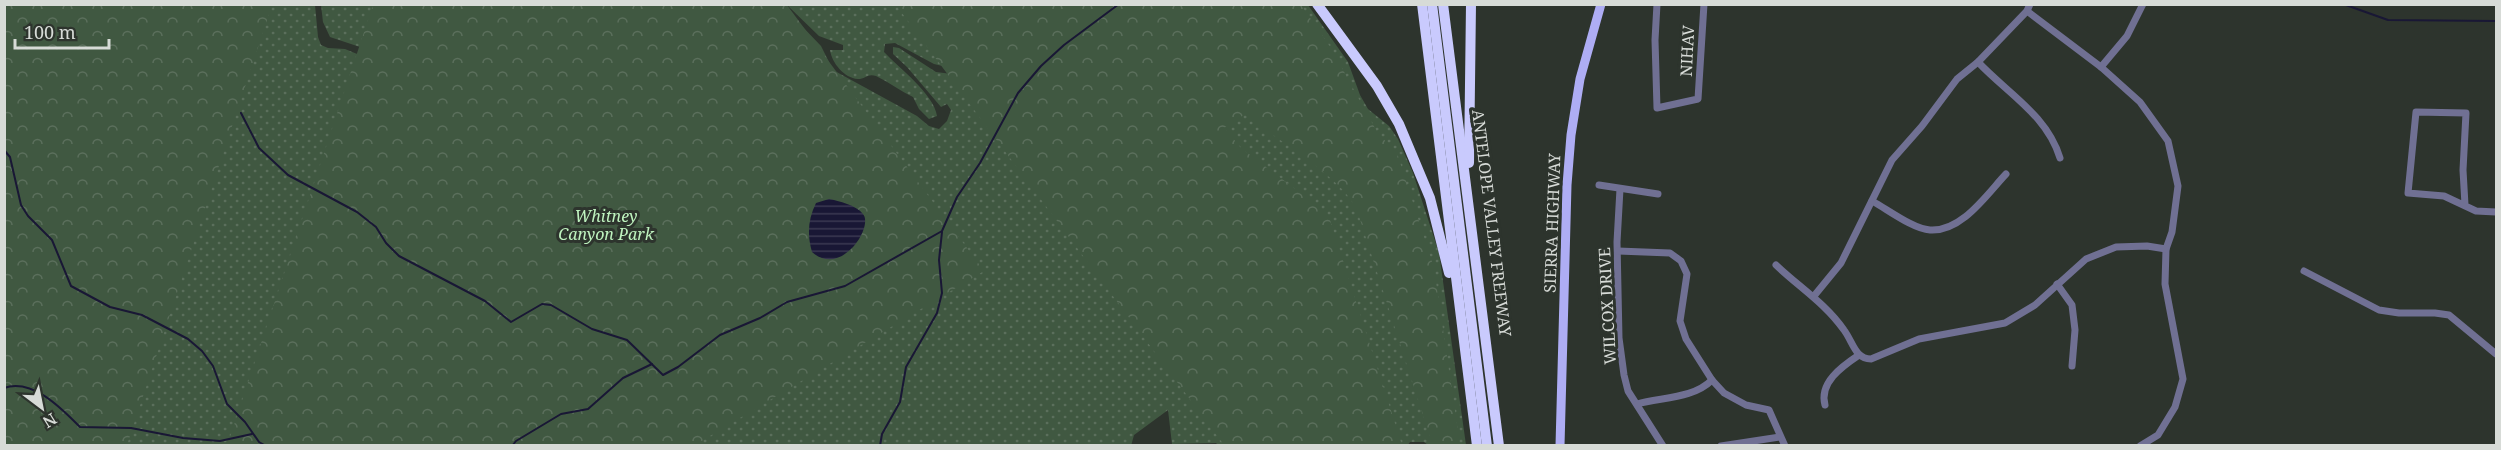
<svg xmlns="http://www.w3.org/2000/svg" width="2501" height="450" viewBox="0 0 2501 450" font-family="'Noto Serif',serif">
	<defs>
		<pattern id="grass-dots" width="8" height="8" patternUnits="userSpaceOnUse" patternTransform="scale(1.5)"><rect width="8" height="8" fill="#405841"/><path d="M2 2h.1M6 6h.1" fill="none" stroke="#5b6f5c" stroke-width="1.8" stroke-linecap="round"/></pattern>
		<pattern id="park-crowns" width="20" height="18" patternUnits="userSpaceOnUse" patternTransform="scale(1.5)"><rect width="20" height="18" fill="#405841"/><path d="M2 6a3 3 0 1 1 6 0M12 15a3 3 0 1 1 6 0" fill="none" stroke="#5b6f5c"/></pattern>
		<pattern id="water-rules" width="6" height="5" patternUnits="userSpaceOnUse" patternTransform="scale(1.5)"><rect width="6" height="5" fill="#191735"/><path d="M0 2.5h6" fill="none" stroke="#3a3852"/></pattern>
	</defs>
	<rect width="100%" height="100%" fill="#2d342d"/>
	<g fill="url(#grass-dots)">
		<path d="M4,5H315L318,37L321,45L328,48L345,49L374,61L798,22L821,46L833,70L917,116L929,126L939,129L947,121L951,110L947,104L941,107L907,67L893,54V47L899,48L936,72L967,76L1103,5H1308L1348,62L1360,95L1368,109L1389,126L1398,139L1413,173L1439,253L1466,445H1428L1424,442H1410L1407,446H1219L1216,443L1172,444L1168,410L1134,435L1131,446L5,445Z"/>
		<path d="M321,5H539L363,48L330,37L323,22Z"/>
		<path d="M787,5H1097L955,69L934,64L895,43L885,44L884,52C899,68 934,94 937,116L929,119L919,109L913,97C900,91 889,82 876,76C868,73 865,79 858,79C844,78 832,63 830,50H843V45L819,36Z"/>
	</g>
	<g fill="url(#park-crowns)">
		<path d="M4,5H272L127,445H5Z"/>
		<path d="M373,5H787L984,271L695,445L227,446Z"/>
		<path d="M896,5H1301L1331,48L1376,130L1398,156L1434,268L1459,438L1446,445H1433L1432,443L1357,210C1342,178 1286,146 1257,123L1248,112L1224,128L1241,148L1323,210L1330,220L1402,445H1224Z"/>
	</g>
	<path fill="url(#water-rules)" d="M829,199C839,201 856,205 863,214C874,227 841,278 812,252C807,235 808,219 816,203Z"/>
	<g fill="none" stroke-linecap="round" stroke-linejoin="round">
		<g stroke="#191735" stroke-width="2">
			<path d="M2343,4L2388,20L2496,21"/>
			<path d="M241,113L259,148L288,175L357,212L376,227L386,243L399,256L485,301L511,322L542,304L551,305L592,329L627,340L663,375L678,367L720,335L760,318L787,302L845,286L942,231L957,197L980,163L1018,93L1041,66L1064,45L1119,4"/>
			<path d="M4,150L10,157L21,205L28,216L52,240L71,286L110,307L142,315L188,339L202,351L213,366L227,404L245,422L259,442L266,446"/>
			<path d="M4,388C33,378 62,409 80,427L131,428L183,438L220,441L252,434"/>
			<path d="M512,446L516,441L561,414L588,409L623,378L652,364"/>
			<path d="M880,446L882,434L900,402L906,367L937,313L942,293L939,260L942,232"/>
		</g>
		<g stroke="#707093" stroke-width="7">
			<path d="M1657,4L1655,40L1657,108L1698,99L1704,4"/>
			<path d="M2027,11L2101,67L2140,102L2168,141L2178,186L2172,232L2166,249L2165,284L2183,379L2175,407L2158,435L2140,446"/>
			<path d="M1978,62C2007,93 2047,115 2060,158"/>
			<path d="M2101,67L2127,36L2143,4"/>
			<path d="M1599,185L1658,194"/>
			<path d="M1620,189L1617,242L1619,338L1624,375L1628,391L1663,446"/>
			<path d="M1872,201C1887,209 1913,229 1930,230C1962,232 1987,194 2006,174"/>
			<path d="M2465,205L2463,170L2466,113L2416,112L2408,193L2444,196L2476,211L2496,212"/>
			<path d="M1618,251L1670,253L1681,261L1687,274L1680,321L1686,339L1712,380L1724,393L1746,405L1769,410L1785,446"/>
			<path d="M1776,265C1799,287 1825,303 1844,330C1853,342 1855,359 1871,359L1919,339L2005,323L2035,305L2086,259L2116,247L2147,246L2166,249"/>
			<path d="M2304,271L2379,310L2399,313H2435L2449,315L2496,354"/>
			<path d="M2057,284L2072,305L2075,330L2072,366"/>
			<path d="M1814,296L1841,263L1892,160L1922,126L1957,79L1978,62L2027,11L2030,4"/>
			<path d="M1637,404C1661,397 1693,399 1712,380"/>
			<path d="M1825,405C1819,383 1841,367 1859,355"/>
			<path d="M1721,446L1780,437"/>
		</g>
		<path stroke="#aeadf4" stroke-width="9" d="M1560,446L1567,185L1571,135L1580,79L1601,4"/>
		<g stroke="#c9cafd" stroke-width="10">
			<path d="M1317,4L1377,86L1399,124L1430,198L1449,273"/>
			<path d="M1422,4L1477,446"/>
			<path d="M1432,4L1487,446"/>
			<path d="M1443,4L1499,446"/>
			<path d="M1469,163L1471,4"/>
		</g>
	</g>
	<g text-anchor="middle" stroke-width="6" stroke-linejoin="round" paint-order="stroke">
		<g font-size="16" fill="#d7dbd7" stroke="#2d342d">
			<text transform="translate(1687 51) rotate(-87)" y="6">NIHAV</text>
			<text transform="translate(1492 223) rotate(83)" y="6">ANTELOPE VALLEY FREEWAY</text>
			<text transform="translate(1552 223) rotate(-88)" y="6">SIERRA HIGHWAY</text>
			<text transform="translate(1607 306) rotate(-93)" y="6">WILCOX DRIVE</text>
		</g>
		<g font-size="16" font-style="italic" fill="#bff3bf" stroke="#2d342d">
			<text x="606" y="222">Whitney<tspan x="606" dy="18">Canyon Park</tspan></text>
		</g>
	</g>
	<rect width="2501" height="450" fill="none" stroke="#d7dbd7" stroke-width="12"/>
	<g transform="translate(42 408) rotate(148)" stroke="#2d342d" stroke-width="4.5" paint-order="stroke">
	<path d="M0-4.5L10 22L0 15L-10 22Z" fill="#d7dbd7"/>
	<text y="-9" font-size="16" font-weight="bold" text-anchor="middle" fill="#d7dbd7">N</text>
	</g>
	<path d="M15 39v9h94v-9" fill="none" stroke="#d7dbd7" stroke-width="3"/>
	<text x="24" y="39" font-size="18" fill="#d7dbd7" stroke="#2d342d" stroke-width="4.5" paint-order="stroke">100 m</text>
</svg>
